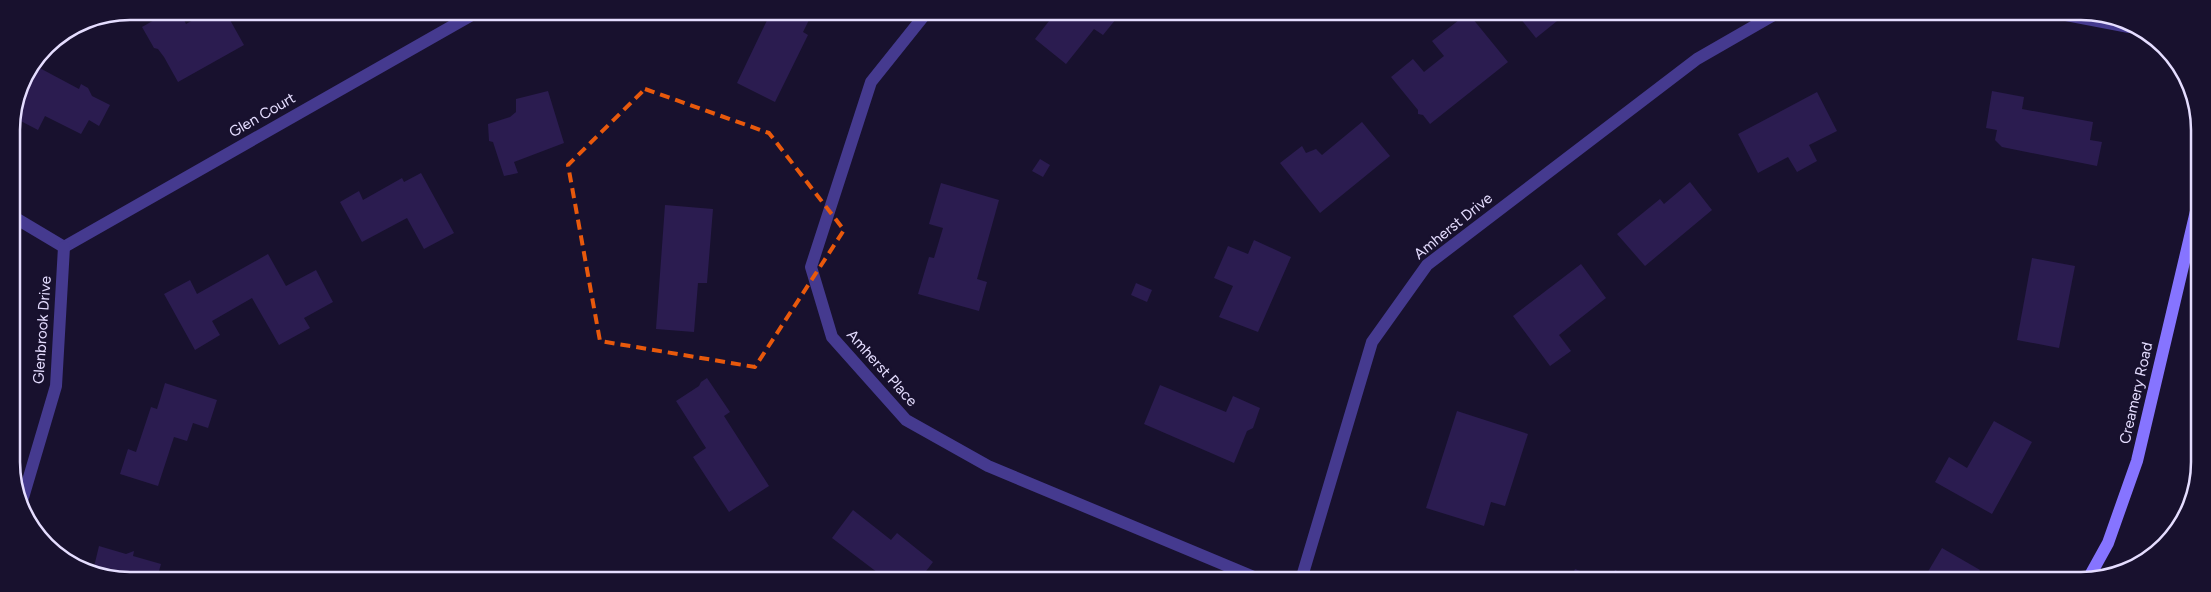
<svg xmlns="http://www.w3.org/2000/svg" width="2211" height="592" viewBox="0 0 2211 592" font-family="Figtree,sans-serif">
	<rect width="100%" height="100%" fill="#18112e"/>
	<g fill="#2b1c50">
		<path d="M170,11H180L186,24L209,11H225L244,45L178,82L164,57L158,49L154,48L142,27Z"/>
		<path d="M771,12H813L803,32L808,35L775,102L737,83Z"/>
		<path d="M1056,12H1110L1109,14L1116,19L1103,35L1094,29L1066,64L1035,39Z"/>
		<path d="M1468,13L1508,62L1430,124L1423,115L1418,114V110L1391,77L1413,59L1424,72L1444,56L1432,41Z"/>
		<path d="M1516,13H1567L1536,38Z"/>
		<path d="M34,65L79,89L81,84L88,88L92,96L110,105L99,126L89,120L81,134L45,116L38,130L13,117L20,85Z"/>
		<path d="M548,91L564,143L514,162L518,173L504,176L493,142L489,141L488,124L510,117L516,112V99Z"/>
		<path d="M1992,91L2024,97L2022,109L2093,122L2090,140L2102,142L2097,166L2002,147L1995,140L1997,130L1986,128Z"/>
		<path d="M1817,92L1837,131L1809,145L1817,161L1797,172L1788,157L1758,173L1738,134Z"/>
		<path d="M1362,122L1390,156L1320,213L1280,163L1302,146L1306,153L1316,149L1322,155Z"/>
		<path d="M1040,159L1050,165L1043,177L1032,171Z"/>
		<path d="M421,173L454,233L424,249L407,218L362,242L340,202L359,191L363,200L402,178L404,182Z"/>
		<path d="M1690,182L1712,210L1645,266L1617,234L1660,199L1664,204Z"/>
		<path d="M941,183L999,200L977,279L987,282L979,311L918,294L929,257L934,258L943,228L929,224Z"/>
		<path d="M665,205L713,209L707,283H698L694,332L656,329Z"/>
		<path d="M1254,240L1291,257L1258,332L1219,317L1233,286L1214,278L1228,246L1248,254Z"/>
		<path d="M268,254L286,286L316,270L333,302L304,318L310,328L279,345L252,298L212,321L220,335L195,350L164,294L190,280L197,294Z"/>
		<path d="M2032,258L2075,266L2059,348L2017,340Z"/>
		<path d="M1581,264L1606,298L1559,335L1571,351L1550,366L1513,316Z"/>
		<path d="M1136,283L1152,290L1147,302L1131,295Z"/>
		<path d="M707,378L730,412L724,416L769,486L729,512L693,457L706,448L676,401L699,386L701,382Z"/>
		<path d="M165,383L217,400L208,428L193,423L187,441L174,437L158,486L120,474L128,449L136,452L151,407L157,409Z"/>
		<path d="M1160,385L1226,412L1233,396L1260,408L1253,428L1247,431L1234,463L1144,424Z"/>
		<path d="M1457,411L1528,434L1505,506L1491,502L1484,526L1426,508Z"/>
		<path d="M1994,421L2032,442L1992,514L1935,482L1949,457L1967,468Z"/>
		<path d="M853,510L891,540L897,533L933,562L920,579H886L832,538Z"/>
		<path d="M99,546L126,554L134,551L133,556L161,564L157,578H107L93,571Z"/>
		<path d="M1942,548L1980,570L1974,580H1923Z"/>
		<path d="M1575,569L1603,580H1570Z"/>
		<path d="M1615,570L1636,579L1635,580H1611Z"/>
	</g>
	<g fill="none" stroke-linecap="round" stroke-linejoin="round">
		<g stroke="#453a8f" stroke-width="12">
			<path d="M927,12L871,82L811,267L832,337L906,420L988,466L1261,580"/>
			<path d="M2061,14L2129,27"/>
			<path d="M12,216L64,247"/>
			<path d="M64,247L477,12"/>
			<path d="M22,501L56,386L64,247"/>
			<path d="M1301,580L1372,342L1427,265L1697,59L1777,13"/>
		</g>
		<path stroke="#8674ff" stroke-width="12" d="M2087,581L2108,543L2137,461L2197,207"/>
	</g>
	<path fill="none" stroke="#e8590c" stroke-width="4" stroke-dasharray="10 6" stroke-linejoin="round" d="M645,89L769,133L844,230L755,367L600,341L568,165Z"/>
	<g text-anchor="middle" stroke-width="4.5" stroke-linejoin="round" paint-order="stroke">
		<g font-size="15" fill="#e5ddff" stroke="#18112e">
			<text transform="translate(262 115) rotate(-30)" y="5">Glen Court</text>
			<text transform="translate(1453 226) rotate(-39)" y="5">Amherst Drive</text>
			<text transform="translate(42 330) rotate(-86)" y="5">Glenbrook Drive</text>
			<text transform="translate(882 368) rotate(48)" y="5">Amherst Place</text>
			<text transform="translate(2136 393) rotate(-77)" y="5">Creamery Road</text>
		</g>
	</g>
	<path d="M0 0H2211V592H0ZM130 20H2081A110 110 0 0 1 2191 130V462A110 110 0 0 1 2081 572H130A110 110 0 0 1 20 462V130A110 110 0 0 1 130 20Z" fill="#18112e" fill-rule="evenodd"/>
	<path fill="none" stroke="#e5ddff" stroke-width="2.5" d="M130 20H2081A110 110 0 0 1 2191 130V462A110 110 0 0 1 2081 572H130A110 110 0 0 1 20 462V130A110 110 0 0 1 130 20Z"/>
</svg>
